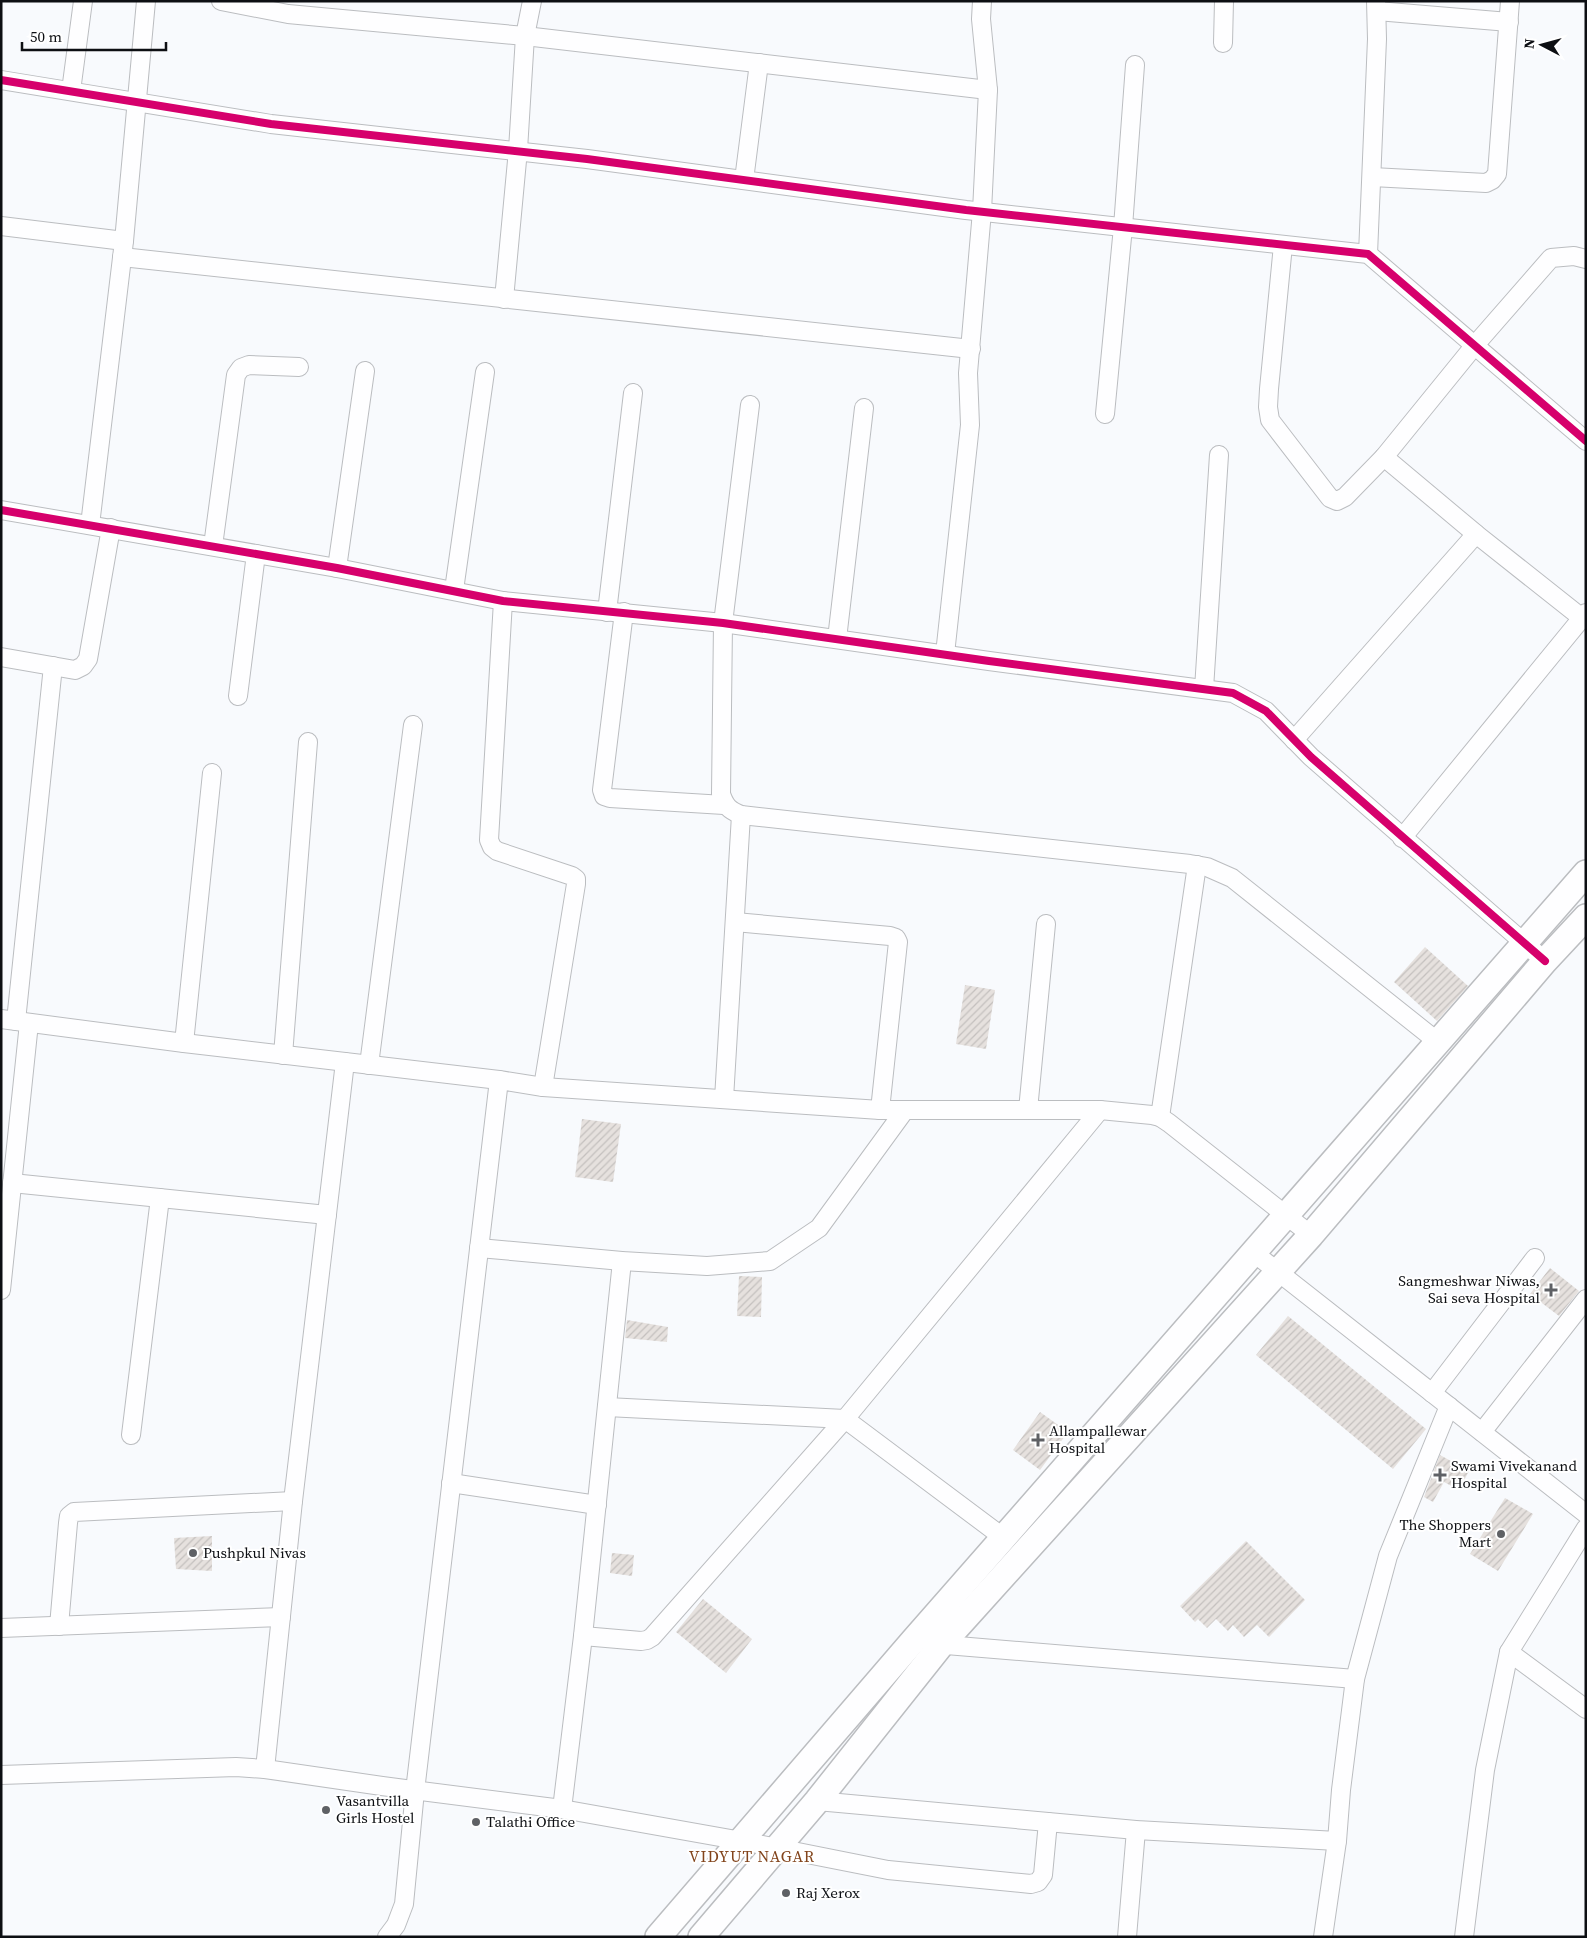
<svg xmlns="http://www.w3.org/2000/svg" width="1587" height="1938" viewBox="0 0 1587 1938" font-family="'Source Serif 4',serif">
	<defs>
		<pattern id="building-hatch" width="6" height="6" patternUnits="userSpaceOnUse" patternTransform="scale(1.25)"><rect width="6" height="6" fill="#e6e1de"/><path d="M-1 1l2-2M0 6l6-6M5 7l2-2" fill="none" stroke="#c4c0be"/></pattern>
	</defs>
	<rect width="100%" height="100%" fill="#f8fafd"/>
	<g fill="url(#building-hatch)">
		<path d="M1425,947L1468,986L1437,1021L1394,982Z"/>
		<path d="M965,985L995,990L986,1049L956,1044Z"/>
		<path d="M582,1119L621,1124L613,1182L575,1177Z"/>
		<path d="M1550,1268L1579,1291L1559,1316L1530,1294Z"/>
		<path d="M739,1276L762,1277L761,1317L737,1316Z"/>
		<path d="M1288,1316L1426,1429L1393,1469L1256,1355Z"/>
		<path d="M627,1320L668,1327L667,1342L625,1338Z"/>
		<path d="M1040,1412L1068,1432L1040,1470L1013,1450Z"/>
		<path d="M1440,1455L1469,1471L1459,1490L1444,1482L1433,1502L1424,1497Z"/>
		<path d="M1505,1498L1533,1514L1498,1571L1470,1554Z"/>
		<path d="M212,1536V1571L176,1569L174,1538Z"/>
		<path d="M1246,1541L1305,1600L1269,1637L1257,1625L1244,1637L1233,1625L1228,1631L1216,1619L1207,1628L1198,1619L1195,1622L1180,1606Z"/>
		<path d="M612,1553L634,1555L632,1576L610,1573Z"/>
		<path d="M703,1599L752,1639L726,1673L676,1632Z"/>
	</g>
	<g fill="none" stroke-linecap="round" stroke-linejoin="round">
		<defs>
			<g id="street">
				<path d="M221,1L288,14L525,36L988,90"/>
				<path d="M1377,11L1509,22"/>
				<path d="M1223,43L1224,1"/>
				<path d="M1,80L271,124L587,159L966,210L1368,254L1586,441"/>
				<path d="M71,91L83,1"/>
				<path d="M1372,177L1486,183L1492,180L1497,174L1510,1"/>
				<path d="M744,180L759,63"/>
				<path d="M1,226L124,241"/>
				<path d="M1283,245L1269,389L1268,407L1270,420L1330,498L1337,501L1345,497L1384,457L1475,345L1551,258L1574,256L1586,259"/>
				<path d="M1368,254L1377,39L1376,1"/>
				<path d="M122,257L971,349"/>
				<path d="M504,299L518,150L525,36L532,1"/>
				<path d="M750,405L723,623L721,794C725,806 729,810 741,815L1190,864L1207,867L1232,878L1438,1042"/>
				<path d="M1105,414L1123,227L1135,65"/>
				<path d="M1384,457L1476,534L1582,618"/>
				<path d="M1,510L337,568L503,601L723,623L989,661L1233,693L1266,711L1311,757L1545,961"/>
				<path d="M90,525L124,241L146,1"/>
				<path d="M213,546L236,375L241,368L249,365L299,367"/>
				<path d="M337,568L365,371"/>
				<path d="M454,590L485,372"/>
				<path d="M503,601L489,840L492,847L497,851L572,876L576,879V884L543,1087"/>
				<path d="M607,612L633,393"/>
				<path d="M624,612L602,790L604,796L610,798L724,805"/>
				<path d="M837,639L864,408"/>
				<path d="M945,654L970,425L968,373L982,211L988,90L981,19L982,1"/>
				<path d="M1,657L75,670L83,666L88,659L111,528"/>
				<path d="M1204,689L1219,455"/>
				<path d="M238,696L256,554"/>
				<path d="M1294,740L1476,534"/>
				<path d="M1402,838L1586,613"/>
				<path d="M735,922L890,936L896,938L898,942L880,1110"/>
				<path d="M1,1019L184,1043L499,1080L543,1087L880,1110H1100L1152,1115L1160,1117L1169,1123L1311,1235"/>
				<path d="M16,1021L53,666"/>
				<path d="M184,1043L212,773"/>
				<path d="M283,1055L308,742"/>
				<path d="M369,1065L413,725"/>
				<path d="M724,1099L741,815"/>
				<path d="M1028,1110L1046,924"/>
				<path d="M1160,1117L1197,865"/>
				<path d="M12,1183L327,1215"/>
				<path d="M479,1248L622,1261L707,1266L770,1261L819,1228L905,1110"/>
				<path d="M1254,1253L1586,1514"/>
				<path d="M1,1290L29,1023"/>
				<path d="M1432,1393L1535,1258"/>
				<path d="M607,1407L845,1419L1004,1538"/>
				<path d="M1482,1432L1586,1299"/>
				<path d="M131,1435L160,1198"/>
				<path d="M451,1483L597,1505"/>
				<path d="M59,1626L68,1523L69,1516L74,1512L293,1501"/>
				<path d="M1,1628L281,1617"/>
				<path d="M583,1636L641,1641L647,1640L652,1637L845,1419L1100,1110"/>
				<path d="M934,1644L1355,1679"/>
				<path d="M1509,1652L1586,1709"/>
				<path d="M265,1769L293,1501L345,1062"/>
				<path d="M1,1775L236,1767L265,1769L382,1786L562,1809L742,1841L888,1870L1031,1884L1038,1882L1043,1875L1048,1822"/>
				<path d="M817,1801L1136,1830L1337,1841"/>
				<path d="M562,1809L583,1636L622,1261"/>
				<path d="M387,1937L396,1925L404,1904L415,1791L499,1080"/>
				<path d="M1127,1937L1136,1830"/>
				<path d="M1323,1937L1337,1841L1341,1790L1355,1679L1388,1556L1449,1406"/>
				<path d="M1464,1937L1485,1770L1509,1652L1586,1528"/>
			</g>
			<g id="secondary">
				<path d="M658,1937L913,1641L1586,873"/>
				<path d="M701,1937L817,1801L941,1645L1311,1235L1545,961L1586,917"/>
			</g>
		</defs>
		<use href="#street" stroke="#bbbdc0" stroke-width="20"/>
		<use href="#secondary" stroke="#bbbdc0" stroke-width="28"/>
		<use href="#street" stroke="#fefeff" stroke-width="18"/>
		<use href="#secondary" stroke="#fefeff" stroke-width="25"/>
		<defs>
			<g id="cycleway">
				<path d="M1,80L271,124L587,159L966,210L1368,254L1586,441"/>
				<path d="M1,510L337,568L503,601L723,623L989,661L1233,693L1266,711L1311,757L1545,961"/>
			</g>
		</defs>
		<use href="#cycleway" stroke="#fff" stroke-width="11"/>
		<use href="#cycleway" stroke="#d6006c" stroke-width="8"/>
	</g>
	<g fill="#5f6165" stroke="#fff" stroke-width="2">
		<path d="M1548.5 1282.5h5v5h5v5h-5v5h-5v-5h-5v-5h5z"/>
		<path d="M1035.5 1432.5h5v5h5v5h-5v5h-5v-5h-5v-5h5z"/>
		<path d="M1437.5 1467.5h5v5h5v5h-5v5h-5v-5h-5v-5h5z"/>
		<circle cx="1501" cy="1534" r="5"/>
		<circle cx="193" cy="1553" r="5"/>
		<circle cx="326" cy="1810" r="5"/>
		<circle cx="476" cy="1822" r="5"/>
		<circle cx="786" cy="1893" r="5"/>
	</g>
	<g text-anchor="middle" stroke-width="4" stroke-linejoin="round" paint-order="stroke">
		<g font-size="15" fill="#0d0f13" stroke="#fff" text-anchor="start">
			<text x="1540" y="1286" text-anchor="end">Sangmeshwar Niwas,<tspan x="1540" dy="17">Sai seva Hospital</tspan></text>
			<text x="1049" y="1436">Allampallewar<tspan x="1049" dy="17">Hospital</tspan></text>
			<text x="1451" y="1471">Swami Vivekanand<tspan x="1451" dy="17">Hospital</tspan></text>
			<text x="1491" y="1530" text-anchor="end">The Shoppers<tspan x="1491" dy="17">Mart</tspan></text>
			<text x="203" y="1558">Pushpkul Nivas</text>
			<text x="336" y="1806">Vasantvilla<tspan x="336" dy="17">Girls Hostel</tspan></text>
			<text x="486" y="1827">Talathi Office</text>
			<text x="796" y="1898">Raj Xerox</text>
		</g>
		<g font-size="16" letter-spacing="1" fill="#82441c" stroke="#fff">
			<text x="752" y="1862">VIDYUT NAGAR</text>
		</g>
	</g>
	<rect width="1587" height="1938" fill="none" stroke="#0d0f13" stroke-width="5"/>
	<g transform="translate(1542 45) rotate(276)" stroke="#ffffff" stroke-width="4" paint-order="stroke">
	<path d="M0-4L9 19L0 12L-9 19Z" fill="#0d0f13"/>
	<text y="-8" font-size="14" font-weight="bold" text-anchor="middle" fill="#0d0f13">N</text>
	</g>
	<path d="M22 42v8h144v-8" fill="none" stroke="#0d0f13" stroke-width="2.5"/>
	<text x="30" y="42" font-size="15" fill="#0d0f13" stroke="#ffffff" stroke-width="4" paint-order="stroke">50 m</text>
</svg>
